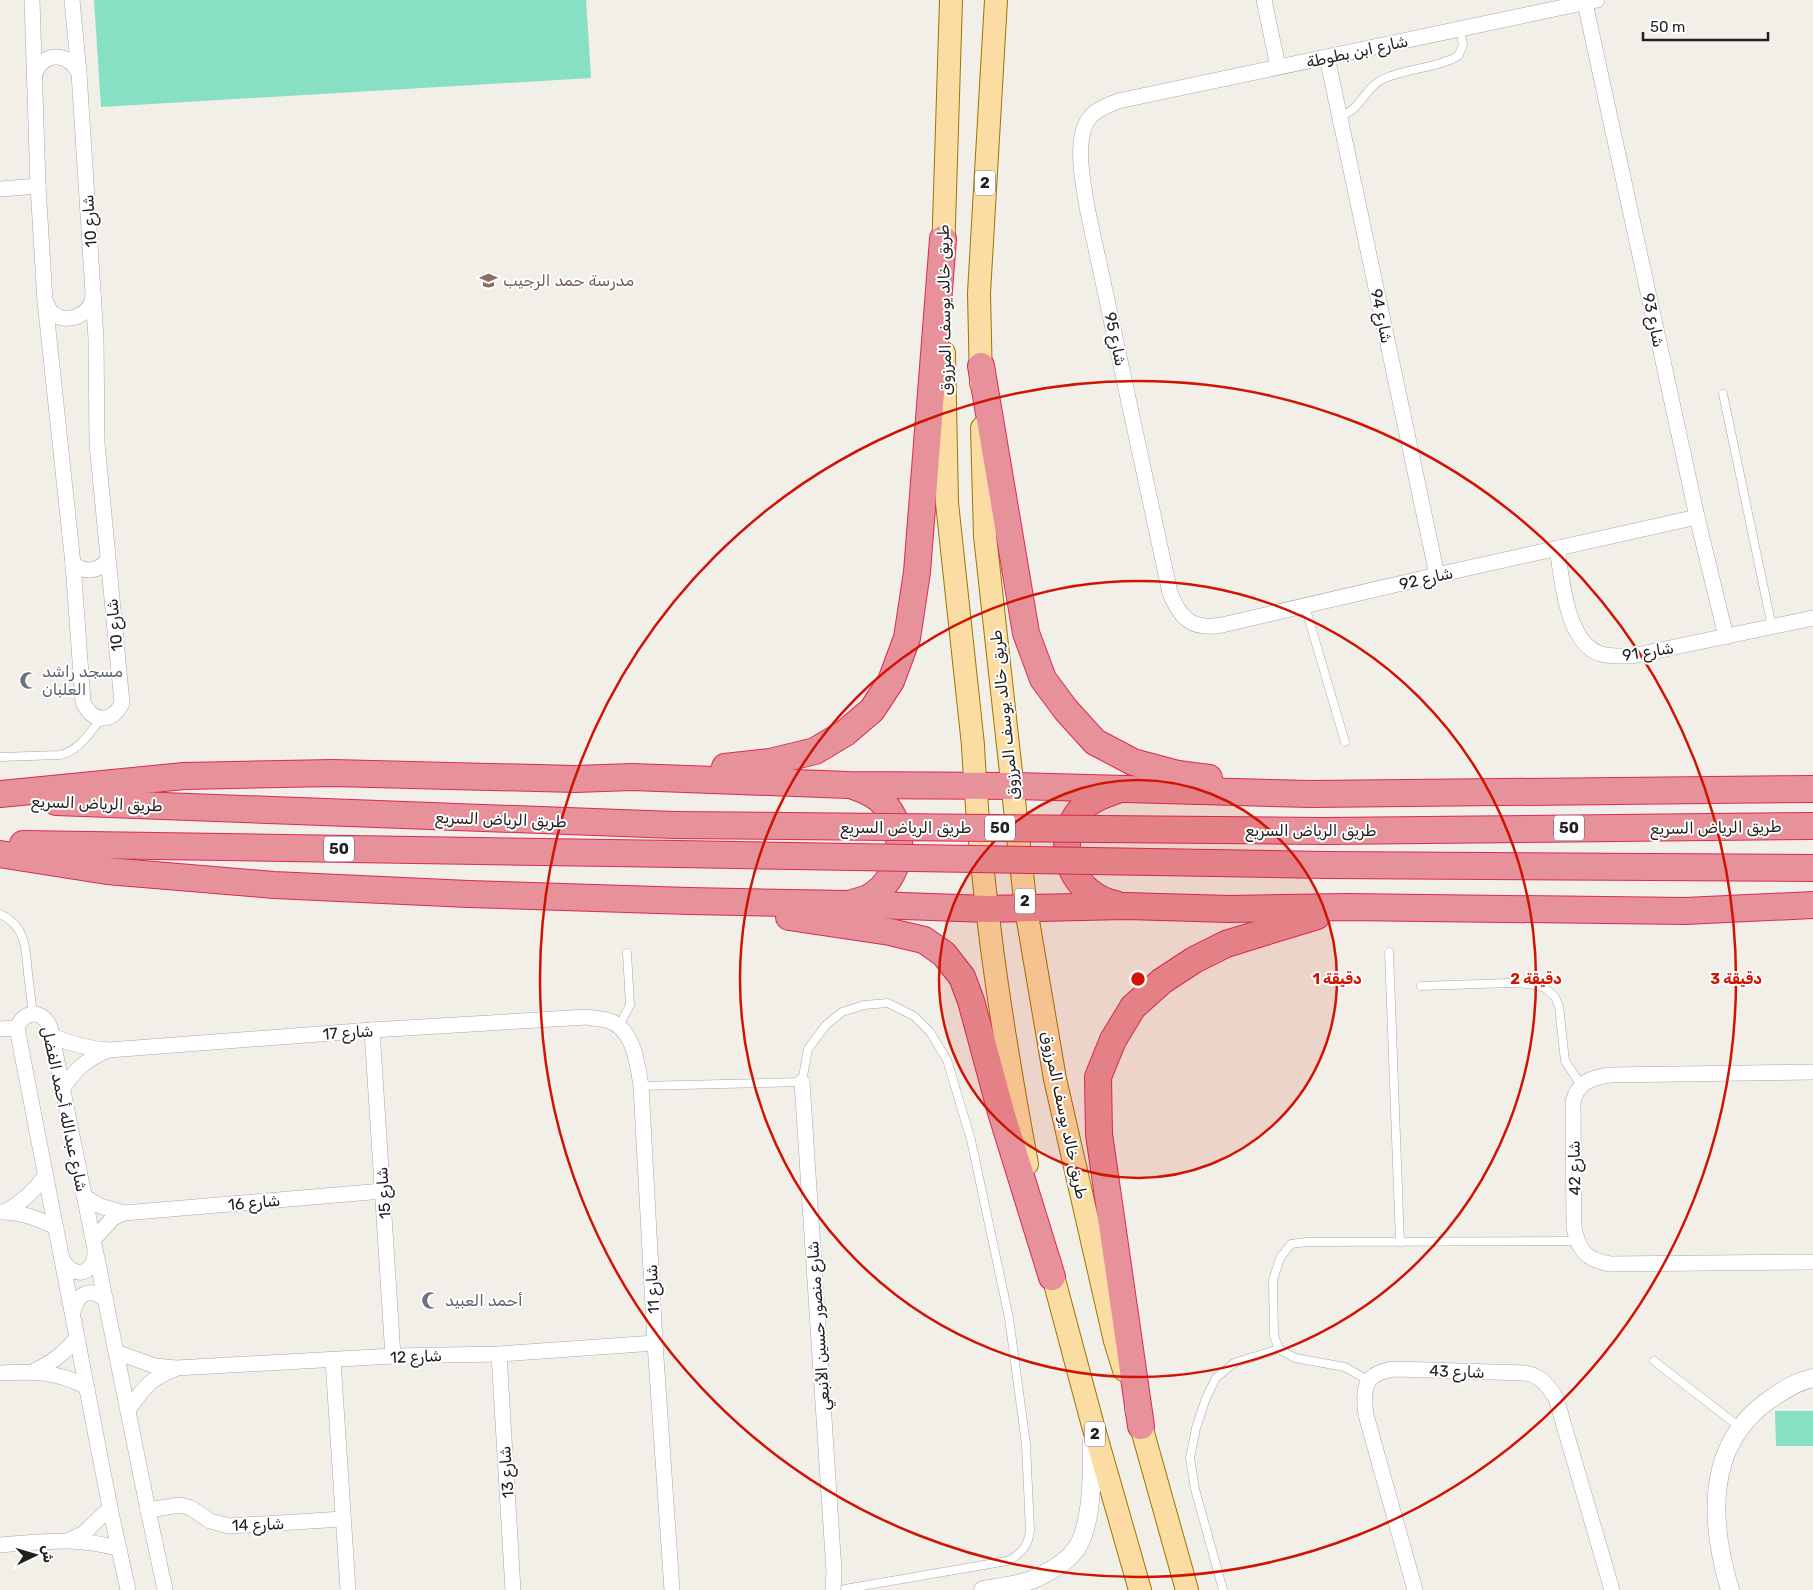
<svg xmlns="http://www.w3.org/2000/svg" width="1813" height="1590" viewBox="0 0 1813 1590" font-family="Rubik,Vazirmatn,sans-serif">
	<rect width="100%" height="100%" fill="#f1efe8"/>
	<g fill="#87dfc4">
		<path d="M94,0H586L591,78L101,107Z"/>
		<path d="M1775,1411H1813V1446H1776Z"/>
	</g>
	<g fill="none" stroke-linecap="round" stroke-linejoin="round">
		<defs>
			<g id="service">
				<path d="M1339,116C1361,111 1364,88 1383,79C1406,68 1435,69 1458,56L1463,45L1460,29"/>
				<path d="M1723,394L1772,627"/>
				<path d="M1305,606L1345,742"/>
				<path d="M0,757L60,755C80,750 89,733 102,718"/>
				<path d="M0,914C26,926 26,949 28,974C30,988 31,1001 33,1014"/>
				<path d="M1389,952L1400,1242"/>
				<path d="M1421,986L1509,983L1530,984L1545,988L1555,997L1559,1006L1565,1061L1581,1085"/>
				<path d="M619,1026L630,1005L627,953"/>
				<path d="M641,1086L802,1082L808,1049L826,1025L842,1012L864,1005L888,1003L914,1016L930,1032L947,1060L971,1140L1009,1318L1026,1444L1030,1531C1028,1546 1021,1555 1007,1561L845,1589"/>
				<path d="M1654,1361L1741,1428"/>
				<path d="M1369,1381L1345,1367L1295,1358L1279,1349L1274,1336L1273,1280L1280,1258L1291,1244L1307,1242L1577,1241"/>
				<path d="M1223,1590L1195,1489L1190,1458L1196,1428L1206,1398L1216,1378L1234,1363L1279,1349"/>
			</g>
			<g id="minor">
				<path d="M32,0L38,186L45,301L73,564L83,702C92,723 112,724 122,703L97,443L96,339L79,73L72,0"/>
				<path d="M1264,0L1278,67"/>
				<path d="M1597,0L1118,101C1109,105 1097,109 1091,116C1072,137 1084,188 1088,212L1170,593C1181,620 1193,630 1222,625L1437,575L1697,517"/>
				<path d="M1585,3L1697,517L1726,637"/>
				<path d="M1327,57L1437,575"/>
				<path d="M34,77C41,52 67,50 79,73"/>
				<path d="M0,189L38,186"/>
				<path d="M45,301C47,304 49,309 51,312C66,326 92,315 93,295"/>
				<path d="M1557,548C1562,579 1566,643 1601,654C1611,657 1622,656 1632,656L1813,618"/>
				<path d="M73,564C85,573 97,572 107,561"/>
				<path d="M0,1029L17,1028"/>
				<path d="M372,1030L393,1356"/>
				<path d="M52,1036C71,1044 88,1049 109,1050L372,1030L587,1017C593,1018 600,1019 607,1020C634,1028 637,1062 641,1086L655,1343L672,1590"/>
				<path d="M1813,1072L1610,1075C1590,1078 1578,1082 1573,1102L1574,1227C1578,1250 1586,1260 1610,1264L1813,1262"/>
				<path d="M802,1082L834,1571L833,1590"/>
				<path d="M63,1088C76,1069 84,1061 106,1051"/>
				<path d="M84,1196L100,1206L124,1213L383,1191"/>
				<path d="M0,1212C20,1211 38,1219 56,1227"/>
				<path d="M5,1212C22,1202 34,1192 45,1176"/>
				<path d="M93,1240L113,1218L124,1213"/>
				<path d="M62,1259C73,1280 95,1275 95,1251"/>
				<path d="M73,1313C76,1294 91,1285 106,1301"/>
				<path d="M116,1352L155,1366L176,1368L393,1356L499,1354L655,1343"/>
				<path d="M499,1354L513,1590"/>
				<path d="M333,1360L348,1590"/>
				<path d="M34,1371C53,1362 63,1354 77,1338"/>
				<path d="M0,1373C34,1371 56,1371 87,1387"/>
				<path d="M128,1410C144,1388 149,1379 175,1369"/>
				<path d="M148,1510L180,1505L191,1508L210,1521L229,1526L343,1519"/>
				<path d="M70,1540L84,1533L110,1508"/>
				<path d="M0,1545C41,1542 79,1536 119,1549"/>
				<path d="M128,1590L110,1508L17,1028C24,1010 42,1009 50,1027L148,1510L165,1590"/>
				<path d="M1415,1590L1366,1415C1362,1387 1365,1372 1396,1369L1524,1373C1540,1375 1547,1384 1556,1398L1612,1590"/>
			</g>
			<g id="tertiary">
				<path d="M983,1590C999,1587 1022,1585 1036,1578C1051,1571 1070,1560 1078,1546C1093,1520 1092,1470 1092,1440"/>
				<path d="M1730,1590C1710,1523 1704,1446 1769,1400C1782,1391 1797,1381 1813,1378"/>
			</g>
			<g id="primary">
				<path d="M943,256L951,0"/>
				<path d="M944,353L947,503L973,745C980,886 1001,1025 1027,1164"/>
				<path d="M981,383L979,293L996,0"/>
				<path d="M982,428L985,536L1026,909L1055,1079L1115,1341L1124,1370"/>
				<path d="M1049,1261L1092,1422L1140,1590"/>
				<path d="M1136,1408L1187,1590"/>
			</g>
			<g id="motorway">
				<path d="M981,366L1026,633L1043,679L1066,710L1095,742L1133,762L1178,774L1209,778"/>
				<path d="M725,767L770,762L815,751L845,733L872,710L891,681L907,638L917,572L943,239"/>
				<path d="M0,794L184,776L333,773L575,779L632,777L849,785L1012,786L1311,794L1813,789"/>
				<path d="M56,802L674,825"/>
				<path d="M1325,831L1813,826"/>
				<path d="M23,844L678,854"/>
				<path d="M0,854L107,871L274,885L468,894L689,901L848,904L987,909L1126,906L1229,909L1345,907L1685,911L1813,905"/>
				<path d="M1327,865L1813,868"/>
				<path d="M852,903C857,901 865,900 870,897C901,878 909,834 886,806C878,795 865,790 853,786"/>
				<path d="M1115,904C1075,895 1054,851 1076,816C1085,802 1100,796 1115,791"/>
				<path d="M789,917L890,932L924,940L944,954L962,977L971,1001L1001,1112L1052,1277"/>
				<path d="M1141,1426L1099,1134L1098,1077L1113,1040L1133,1007L1162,981L1194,960L1226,944L1317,916"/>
			</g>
		</defs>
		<use href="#service" stroke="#a8a8a8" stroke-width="9"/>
		<use href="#minor" stroke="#a8a8a8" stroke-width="16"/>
		<use href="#tertiary" stroke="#a8a8a8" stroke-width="19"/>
		<use href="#primary" stroke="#9c7602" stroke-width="24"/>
		<use href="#motorway" stroke="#da2a58" stroke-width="28"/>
		<use href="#service" stroke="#fff" stroke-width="8"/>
		<use href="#minor" stroke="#fff" stroke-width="15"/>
		<use href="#tertiary" stroke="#fff" stroke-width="18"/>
		<use href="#primary" stroke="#fbdca3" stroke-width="22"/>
		<use href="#motorway" stroke="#e7919a" stroke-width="26"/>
		<defs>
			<g id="motorway-bridge">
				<path d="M674,825L1325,831"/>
				<path d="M678,854L1327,865"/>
			</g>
		</defs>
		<use href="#motorway-bridge" stroke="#da2a58" stroke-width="28" stroke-linecap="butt"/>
		<use href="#motorway-bridge" stroke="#e7919a" stroke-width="26"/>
	</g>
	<circle cx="1138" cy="979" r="199" fill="#d01302" fill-opacity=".12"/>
	<g fill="none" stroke="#d01302" stroke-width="2.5">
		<circle cx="1138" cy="979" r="199"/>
		<circle cx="1138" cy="979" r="398"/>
		<circle cx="1138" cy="979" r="598"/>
	</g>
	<defs>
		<symbol id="school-bare" viewBox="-9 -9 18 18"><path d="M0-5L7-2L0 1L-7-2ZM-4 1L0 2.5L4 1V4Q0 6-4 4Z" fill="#8d6e63" stroke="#fff" stroke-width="2.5" paint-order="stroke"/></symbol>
		<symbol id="mosque-bare" viewBox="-9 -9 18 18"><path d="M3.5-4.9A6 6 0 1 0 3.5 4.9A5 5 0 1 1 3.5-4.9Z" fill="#6b7280" stroke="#fff" stroke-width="2.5" paint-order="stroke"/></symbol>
	</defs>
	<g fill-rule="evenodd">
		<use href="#school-bare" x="476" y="268" width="25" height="25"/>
		<use href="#mosque-bare" x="16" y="668" width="25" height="25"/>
		<use href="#mosque-bare" x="418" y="1288" width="25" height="25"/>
	</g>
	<g text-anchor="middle" stroke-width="4" stroke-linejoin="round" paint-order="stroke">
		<g fill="#fff" stroke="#646464" stroke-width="1">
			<rect x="975" y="170.5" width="20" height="25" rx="4"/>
			<rect x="985" y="815.5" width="30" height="25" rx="4"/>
			<rect x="1554" y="815.5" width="30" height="25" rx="4"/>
			<rect x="324" y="836.5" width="30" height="25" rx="4"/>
			<rect x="1015" y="888.5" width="20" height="25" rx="4"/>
			<rect x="1085" y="1421.5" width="20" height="25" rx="4"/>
		</g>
		<g font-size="15" font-weight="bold" fill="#212121">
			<text x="985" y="188">2</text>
			<text x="1000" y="833">50</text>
			<text x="1569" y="833">50</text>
			<text x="339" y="854">50</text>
			<text x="1025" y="906">2</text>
			<text x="1095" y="1439">2</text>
		</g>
		<g font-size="16" fill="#212121" stroke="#fff">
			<text transform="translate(1357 51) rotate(-12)" y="6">شارع ابن بطوطة</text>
			<text transform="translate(89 221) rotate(-94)" y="6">شارع 10</text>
			<text transform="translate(944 310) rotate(-91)" y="6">طريق خالد يوسف المرزوق</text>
			<text transform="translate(1382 316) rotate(78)" y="6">شارع 94</text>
			<text transform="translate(1654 320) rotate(78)" y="6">شارع 93</text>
			<text transform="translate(1116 339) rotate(78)" y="6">شارع 95</text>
			<text transform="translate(1426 578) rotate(-13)" y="6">شارع 92</text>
			<text transform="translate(114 625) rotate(-96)" y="6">شارع 10</text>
			<text transform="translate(1648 651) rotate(-9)" y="6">شارع 91</text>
			<text transform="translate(1004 715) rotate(-96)" y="6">طريق خالد يوسف المرزوق</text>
			<text transform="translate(97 803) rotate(2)" y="6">طريق الرياض السريع</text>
			<text transform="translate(501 819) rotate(2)" y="6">طريق الرياض السريع</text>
			<text x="906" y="833">طريق الرياض السريع</text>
			<text transform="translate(1716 827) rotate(-1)" y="6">طريق الرياض السريع</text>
			<text x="1311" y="836">طريق الرياض السريع</text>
			<text transform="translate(348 1032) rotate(-4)" y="6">شارع 17</text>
			<text transform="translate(65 1109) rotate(78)" y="6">شارع عبدالله أحمد الفضل</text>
			<text transform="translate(1065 1115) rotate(78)" y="6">طريق خالد يوسف المرزوق</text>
			<text transform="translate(1574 1168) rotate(-91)" y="6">شارع 42</text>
			<text transform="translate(383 1193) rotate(-94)" y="6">شارع 15</text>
			<text transform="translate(254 1202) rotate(-5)" y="6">شارع 16</text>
			<text transform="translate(652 1289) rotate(-93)" y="6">شارع 11</text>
			<text transform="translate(818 1326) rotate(-94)" y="6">شارع منصور حسين الأنبعي</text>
			<text transform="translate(416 1356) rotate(-2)" y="6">شارع 12</text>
			<text transform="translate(1457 1371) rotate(2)" y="6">شارع 43</text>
			<text transform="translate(506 1472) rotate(-94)" y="6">شارع 13</text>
			<text transform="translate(258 1524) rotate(-2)" y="6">شارع 14</text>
		</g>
		<g font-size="16" fill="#785e54" stroke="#fff" text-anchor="start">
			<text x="503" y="286">مدرسة حمد الرجيب</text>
		</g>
		<g font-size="16" fill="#5b616d" stroke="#fff" text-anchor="start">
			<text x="42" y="677">مسجد راشد<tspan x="42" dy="18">العلبان</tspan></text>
			<text x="445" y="1306">أحمد العبيد</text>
		</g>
	</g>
	<circle cx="1138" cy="979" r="8" fill="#d01302" stroke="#fff" stroke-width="2.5"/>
	<g font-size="15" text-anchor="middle" font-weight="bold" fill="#d01302" stroke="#fff" stroke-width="4" stroke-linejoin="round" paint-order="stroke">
		<text x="1337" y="984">1 دقيقة</text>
		<text x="1536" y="984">2 دقيقة</text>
		<text x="1736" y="984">3 دقيقة</text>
	</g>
	<g transform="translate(35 1555) rotate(85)" stroke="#ffffff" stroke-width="4" paint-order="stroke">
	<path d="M0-4L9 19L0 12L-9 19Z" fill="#212121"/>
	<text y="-8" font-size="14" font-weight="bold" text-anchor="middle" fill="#212121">ش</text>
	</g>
	<path d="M1643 32v8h125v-8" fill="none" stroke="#212121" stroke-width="2.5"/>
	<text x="1650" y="32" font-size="15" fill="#212121" stroke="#ffffff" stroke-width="4" paint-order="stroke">50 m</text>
</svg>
